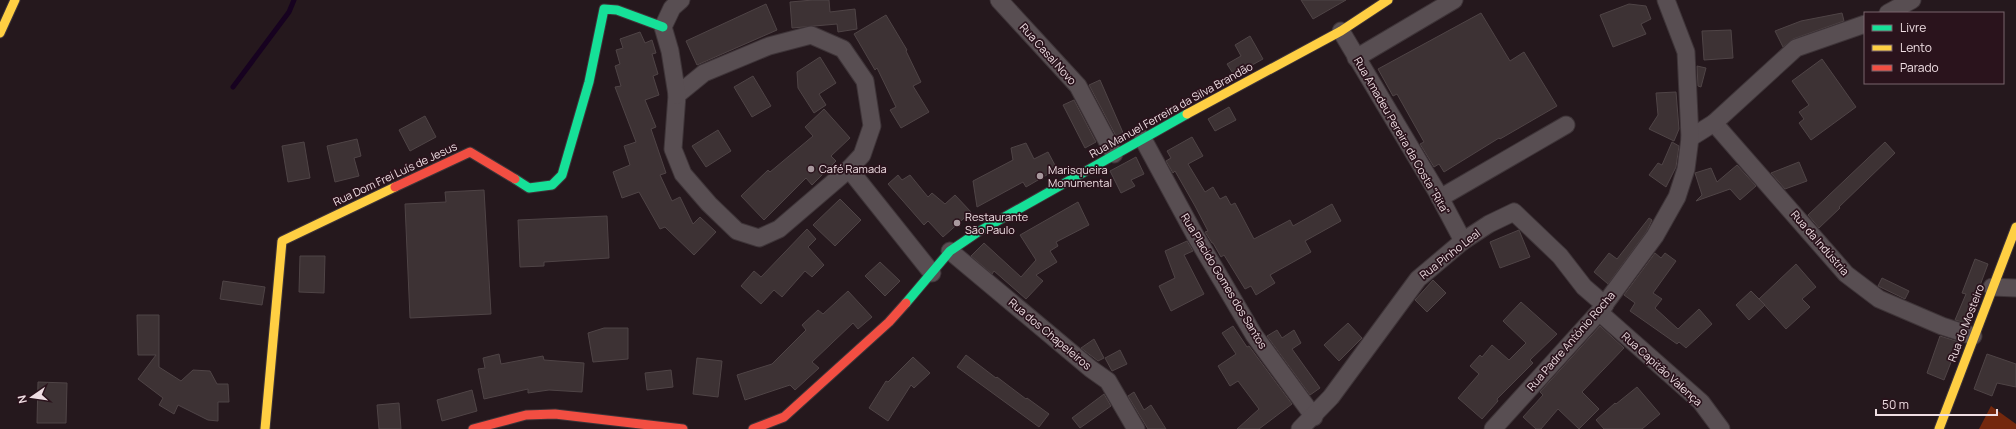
<svg xmlns="http://www.w3.org/2000/svg" width="2016" height="429" viewBox="0 0 2016 429" font-family="Manrope,sans-serif">
	<rect width="100%" height="100%" fill="#25181d"/>
	<path fill="#74280d" d="M1991,406L2016,424V429H1979Z"/>
	<g fill="none" stroke-linecap="round" stroke-linejoin="round">
		<path stroke="#170220" stroke-width="5" d="M233,87L289,12L294,0"/>
	</g>
	<g fill="#3d3234" stroke="#4f4446">
		<path d="M813,0H829L830,12L855,9L857,29L838,32L837,24L792,28L790,2Z"/>
		<path d="M1301,0H1346L1313,19Z"/>
		<path d="M766,4L777,30L697,65L686,41Z"/>
		<path d="M1629,4L1646,6L1651,19L1641,24L1646,34L1613,47L1600,15Z"/>
		<path d="M1481,13L1510,61L1524,52L1557,106L1500,139L1499,138L1444,172L1439,164L1434,167L1420,144L1424,142L1397,94L1393,96L1378,69Z"/>
		<path d="M1842,13L1844,21L1793,39L1783,47L1775,31L1801,21Z"/>
		<path d="M886,15L907,50L906,51L921,82L913,86L929,112L901,128L890,110L896,107L877,68L875,70L854,34Z"/>
		<path d="M1731,30L1733,58L1704,60L1702,31Z"/>
		<path d="M640,32L645,43L652,40L656,53L652,54L658,74L653,76L659,95L645,100L656,127L651,129L666,173L660,175L672,201L680,197L693,224L700,217L716,232L694,255L665,227L660,229L639,192L622,198L613,172L630,165L624,146L636,142L615,87L621,86L615,66L620,64L616,50L623,48L620,39Z"/>
		<path d="M1250,36L1263,59L1234,75L1227,64L1241,56L1235,45Z"/>
		<path d="M820,57L836,83L819,94L826,105L814,113L798,88L797,72Z"/>
		<path d="M1822,59L1856,107L1811,140L1799,123L1804,119L1799,112L1809,105L1792,81Z"/>
		<path d="M1697,66L1706,68L1701,87L1698,86Z"/>
		<path d="M753,76L771,106L752,117L734,87Z"/>
		<path d="M1100,80L1124,135L1117,138L1089,85Z"/>
		<path d="M1676,92L1679,129L1674,141L1649,129L1658,115L1656,93Z"/>
		<path d="M1074,100L1096,142L1085,148L1063,105Z"/>
		<path d="M1229,107L1236,120L1215,131L1208,119Z"/>
		<path d="M824,109L850,138L831,156L836,161L812,185L806,178L764,220L741,196L768,170L770,172L813,136L805,127Z"/>
		<path d="M425,116L436,137L410,151L399,130Z"/>
		<path d="M718,130L731,151L706,167L692,146Z"/>
		<path d="M1192,137L1203,156L1188,164L1205,192L1213,187L1220,199L1226,196L1231,205L1235,203L1254,239L1290,220L1293,226L1332,204L1341,221L1305,241L1311,252L1270,275L1275,283L1256,295L1251,286L1245,289L1224,255L1221,257L1213,243H1212L1205,232L1208,231L1195,206L1175,171L1173,173L1166,161L1171,158L1167,151Z"/>
		<path d="M357,139L361,156L354,158L359,176L335,182L327,146Z"/>
		<path d="M304,142L310,178L288,182L282,146Z"/>
		<path d="M1672,142L1679,146L1676,167L1666,187L1649,175L1658,163L1662,165Z"/>
		<path d="M1885,142L1895,153L1839,207L1840,208L1819,228L1808,215Z"/>
		<path d="M1026,143L1034,159L1048,152L1057,169L1026,187L1023,182L977,207L973,181L1013,160L1011,148Z"/>
		<path d="M1136,157L1144,174L1131,180L1135,186L1121,193L1110,171Z"/>
		<path d="M1799,162L1807,181L1785,189L1771,173Z"/>
		<path d="M1737,165L1756,186L1740,200L1730,189L1696,201L1702,195L1695,173L1711,168L1717,182Z"/>
		<path d="M898,175L902,180L910,175L928,197L932,193L945,204L955,195L971,212L943,237L928,221L924,225L888,184Z"/>
		<path d="M484,190L491,314L410,318L405,204L446,202L445,192Z"/>
		<path d="M840,199L861,220L835,246L813,225Z"/>
		<path d="M1078,202L1089,225L1056,242L1058,246L1050,251L1057,262L1036,275L1043,281L1026,299L994,271L992,274L971,256L984,243L1021,277L1036,260L1020,235Z"/>
		<path d="M607,216L609,258L544,262V266L520,267L518,220Z"/>
		<path d="M1649,218L1652,220L1647,231L1608,284L1594,272L1609,253L1617,259Z"/>
		<path d="M807,229L816,239L808,247L824,265L812,277L805,271L782,297L774,290L761,304L741,286L754,271L761,277Z"/>
		<path d="M1519,230L1530,257L1500,268L1490,242Z"/>
		<path d="M1187,241L1193,251L1184,255L1204,294L1171,311L1159,286L1175,278L1165,251Z"/>
		<path d="M1655,253L1661,258L1665,253L1676,261L1653,293L1662,299L1655,308L1678,329L1699,309L1712,324L1686,348L1679,342L1677,344L1630,311L1635,303L1624,295Z"/>
		<path d="M300,256H325L324,293L299,292Z"/>
		<path d="M1975,259L1988,264L1966,323L1955,320L1966,294L1962,293Z"/>
		<path d="M880,262L900,281L885,296L865,276Z"/>
		<path d="M1796,264L1816,287L1802,299L1810,307L1786,329L1759,299Z"/>
		<path d="M1882,278L1909,291L1905,299L1878,286Z"/>
		<path d="M1433,280L1446,293L1427,312L1415,300Z"/>
		<path d="M223,281L265,287L262,305L220,299Z"/>
		<path d="M848,291L872,317L858,329L853,323L812,362L819,368L795,390L790,385L745,400L737,375L772,364L806,330L802,325L818,310L823,314Z"/>
		<path d="M1751,291L1765,305L1749,320L1736,305Z"/>
		<path d="M1521,302L1557,334L1530,360L1533,363L1497,399L1498,401L1482,419L1458,398L1479,374L1470,366L1480,355L1482,357L1492,345L1509,360L1526,343L1503,321Z"/>
		<path d="M137,315H159V367L181,381L193,370L210,371L217,384H228L229,402H218V421L208,420L178,405L174,414L159,405L163,398L138,379L156,355H138Z"/>
		<path d="M1348,323L1362,338L1339,361L1324,345Z"/>
		<path d="M1233,326L1247,347L1249,346L1292,404L1259,429H1237L1259,409L1238,381L1230,386L1218,366L1236,354L1222,333Z"/>
		<path d="M1600,326L1624,348L1582,392L1599,409L1579,429L1558,409L1541,429H1536L1523,417L1543,395L1540,392Z"/>
		<path d="M604,328H628V359L593,362L588,333Z"/>
		<path d="M1277,330L1282,338L1294,330L1301,343L1292,349L1320,388L1310,395L1267,336Z"/>
		<path d="M1940,336L1959,342L1944,380L1927,373Z"/>
		<path d="M1094,339L1104,358L1098,361L1081,348Z"/>
		<path d="M1120,350L1127,364L1112,371L1105,358Z"/>
		<path d="M499,354L501,364L543,356L544,360L584,363L582,392L549,390L528,393V389L484,399L478,369L485,368L483,358Z"/>
		<path d="M1987,354L2016,364V387L1997,383L1992,396L1974,389Z"/>
		<path d="M966,355L996,378L997,377L1026,399L1027,398L1049,414L1039,427L957,367Z"/>
		<path d="M913,357L930,373L914,388L911,385L888,421L869,408L886,381L888,382Z"/>
		<path d="M697,358L722,361L718,397L693,394Z"/>
		<path d="M671,370L673,387L647,390L645,373Z"/>
		<path d="M38,382L67,383L66,423H37Z"/>
		<path d="M1637,387L1660,414L1642,429H1604L1596,420L1615,403L1616,404Z"/>
		<path d="M472,390L477,411L442,421L437,400Z"/>
		<path d="M1134,392L1144,410L1151,405L1166,429H1148L1128,396Z"/>
		<path d="M1104,394L1111,406L1080,428L1072,418Z"/>
		<path d="M399,403L401,429H379L377,405Z"/>
	</g>
	<g fill="none" stroke-linecap="round" stroke-linejoin="round">
		<defs>
			<g id="street">
				<path d="M999,0L1078,86L1114,154"/>
				<path d="M1888,13L1912,0"/>
				<path d="M1341,31L1437,192L1463,241"/>
				<path d="M811,35L843,49L865,81L872,126L862,155L849,169L779,229L759,238L737,231L709,204L683,174L673,149L677,95L704,73L769,46Z"/>
				<path d="M1356,58L1454,0"/>
				<path d="M677,95L670,51L663,27L672,8L681,0"/>
				<path d="M1714,123L1846,274L1879,299L1942,326L1973,336"/>
				<path d="M1690,138L1714,123L1796,48L1865,24"/>
				<path d="M1143,139L1195,235L1254,335L1314,417"/>
				<path d="M849,169L932,273"/>
				<path d="M1440,198L1566,125"/>
				<path d="M950,251L1091,369L1108,381L1136,429"/>
				<path d="M1992,287L2016,288"/>
				<path d="M1599,312L1701,402L1721,429"/>
				<path d="M1300,429L1331,397L1418,279L1463,241L1489,224L1514,212L1560,256L1584,287L1605,305"/>
				<path d="M1493,429L1599,312L1655,236L1677,197L1686,169L1690,138L1686,52L1666,0"/>
			</g>
			<g id="fast">
				<path d="M515,179L529,188L552,185L562,175L589,82L604,9L617,10L663,27"/>
				<path d="M906,303L950,251L978,232L1187,114"/>
			</g>
			<g id="slow">
				<path d="M0,33L15,0"/>
				<path d="M1187,114L1341,31L1388,0"/>
				<path d="M265,429L282,241L395,187"/>
				<path d="M1939,429L2016,227"/>
			</g>
			<g id="jam">
				<path d="M395,187L470,152L515,179"/>
				<path d="M473,429L526,415L555,414L683,429"/>
				<path d="M753,429L784,417L889,322L906,303"/>
			</g>
		</defs>
		<use href="#street" stroke="#3e3438" stroke-width="19"/>
		<use href="#fast" stroke="#3e3438" stroke-width="11"/>
		<use href="#slow" stroke="#3e3438" stroke-width="11"/>
		<use href="#jam" stroke="#3e3438" stroke-width="11"/>
		<use href="#street" stroke="#584e52" stroke-width="17"/>
		<use href="#fast" stroke="#16e098" stroke-width="9"/>
		<use href="#slow" stroke="#ffcf43" stroke-width="9"/>
		<use href="#jam" stroke="#f24e42" stroke-width="9"/>
	</g>
	<g fill="#a8999e" stroke="#2a131c" stroke-width="1.5">
		<circle cx="811" cy="169" r="4"/>
		<circle cx="1040" cy="176" r="4"/>
		<circle cx="957" cy="223" r="4"/>
	</g>
	<g text-anchor="middle" stroke-width="3.5" stroke-linejoin="round" paint-order="stroke">
		<g font-size="11" fill="#efdee3" stroke="#2a131c">
			<text transform="translate(1048 54) rotate(48)" y="4">Rua Casal Novo</text>
			<text transform="translate(1171 110) rotate(-29)" y="4">Rua Manuel Ferreira da Silva Brandão</text>
			<text transform="translate(1402 136) rotate(60)" y="4">Rua Amadeu Pereira da Costa "Rita"</text>
			<text transform="translate(395 174) rotate(-25)" y="4">Rua Dom Frei Luís de Jesus</text>
			<text transform="translate(1820 243) rotate(49)" y="4">Rua da Indústria</text>
			<text transform="translate(1450 254) rotate(-38)" y="4">Rua Pinho Leal</text>
			<text transform="translate(1224 281) rotate(59)" y="4">Rua Placido Gomes dos Santos</text>
			<text transform="translate(1966 323) rotate(-69)" y="4">Rua do Mosteiro</text>
			<text transform="translate(1050 334) rotate(40)" y="4">Rua dos Chapeleiros</text>
			<text transform="translate(1571 341) rotate(-49)" y="4">Rua Padre António Rocha</text>
			<text transform="translate(1662 369) rotate(42)" y="4">Rua Capitão Valença</text>
		</g>
		<g font-size="11" fill="#efdee3" stroke="#2a131c" text-anchor="start">
			<text x="819" y="173">Café Ramada</text>
			<text x="1048" y="174">Marisqueira<tspan x="1048" dy="13">Monumental</tspan></text>
			<text x="965" y="221">Restaurante<tspan x="965" dy="13">São Paulo</tspan></text>
		</g>
	</g>
	<rect x="1864" y="12" width="140" height="72" fill="#2a131c" stroke="#79646c"/>
	<rect x="1872" y="25" width="20" height="6" fill="#16e098" stroke="#79646c"/>
	<text x="1900" y="32" font-size="12" fill="#efdee3">Livre</text>
	<rect x="1872" y="45" width="20" height="6" fill="#ffcf43" stroke="#79646c"/>
	<text x="1900" y="52" font-size="12" fill="#efdee3">Lento</text>
	<rect x="1872" y="65" width="20" height="6" fill="#f24e42" stroke="#79646c"/>
	<text x="1900" y="72" font-size="12" fill="#efdee3">Parado</text>
	<g transform="translate(32 397) rotate(257)" stroke="#2a131c" stroke-width="3" paint-order="stroke">
	<path d="M0-3L7 15L0 10L-7 15Z" fill="#efdee3"/>
	<text y="-6" font-size="11" font-weight="bold" text-anchor="middle" fill="#efdee3">N</text>
	</g>
	<path d="M1876 409v6h121v-6" fill="none" stroke="#efdee3" stroke-width="2"/>
	<text x="1882" y="409" font-size="12" fill="#efdee3" stroke="#2a131c" stroke-width="3" paint-order="stroke">50 m</text>
</svg>
